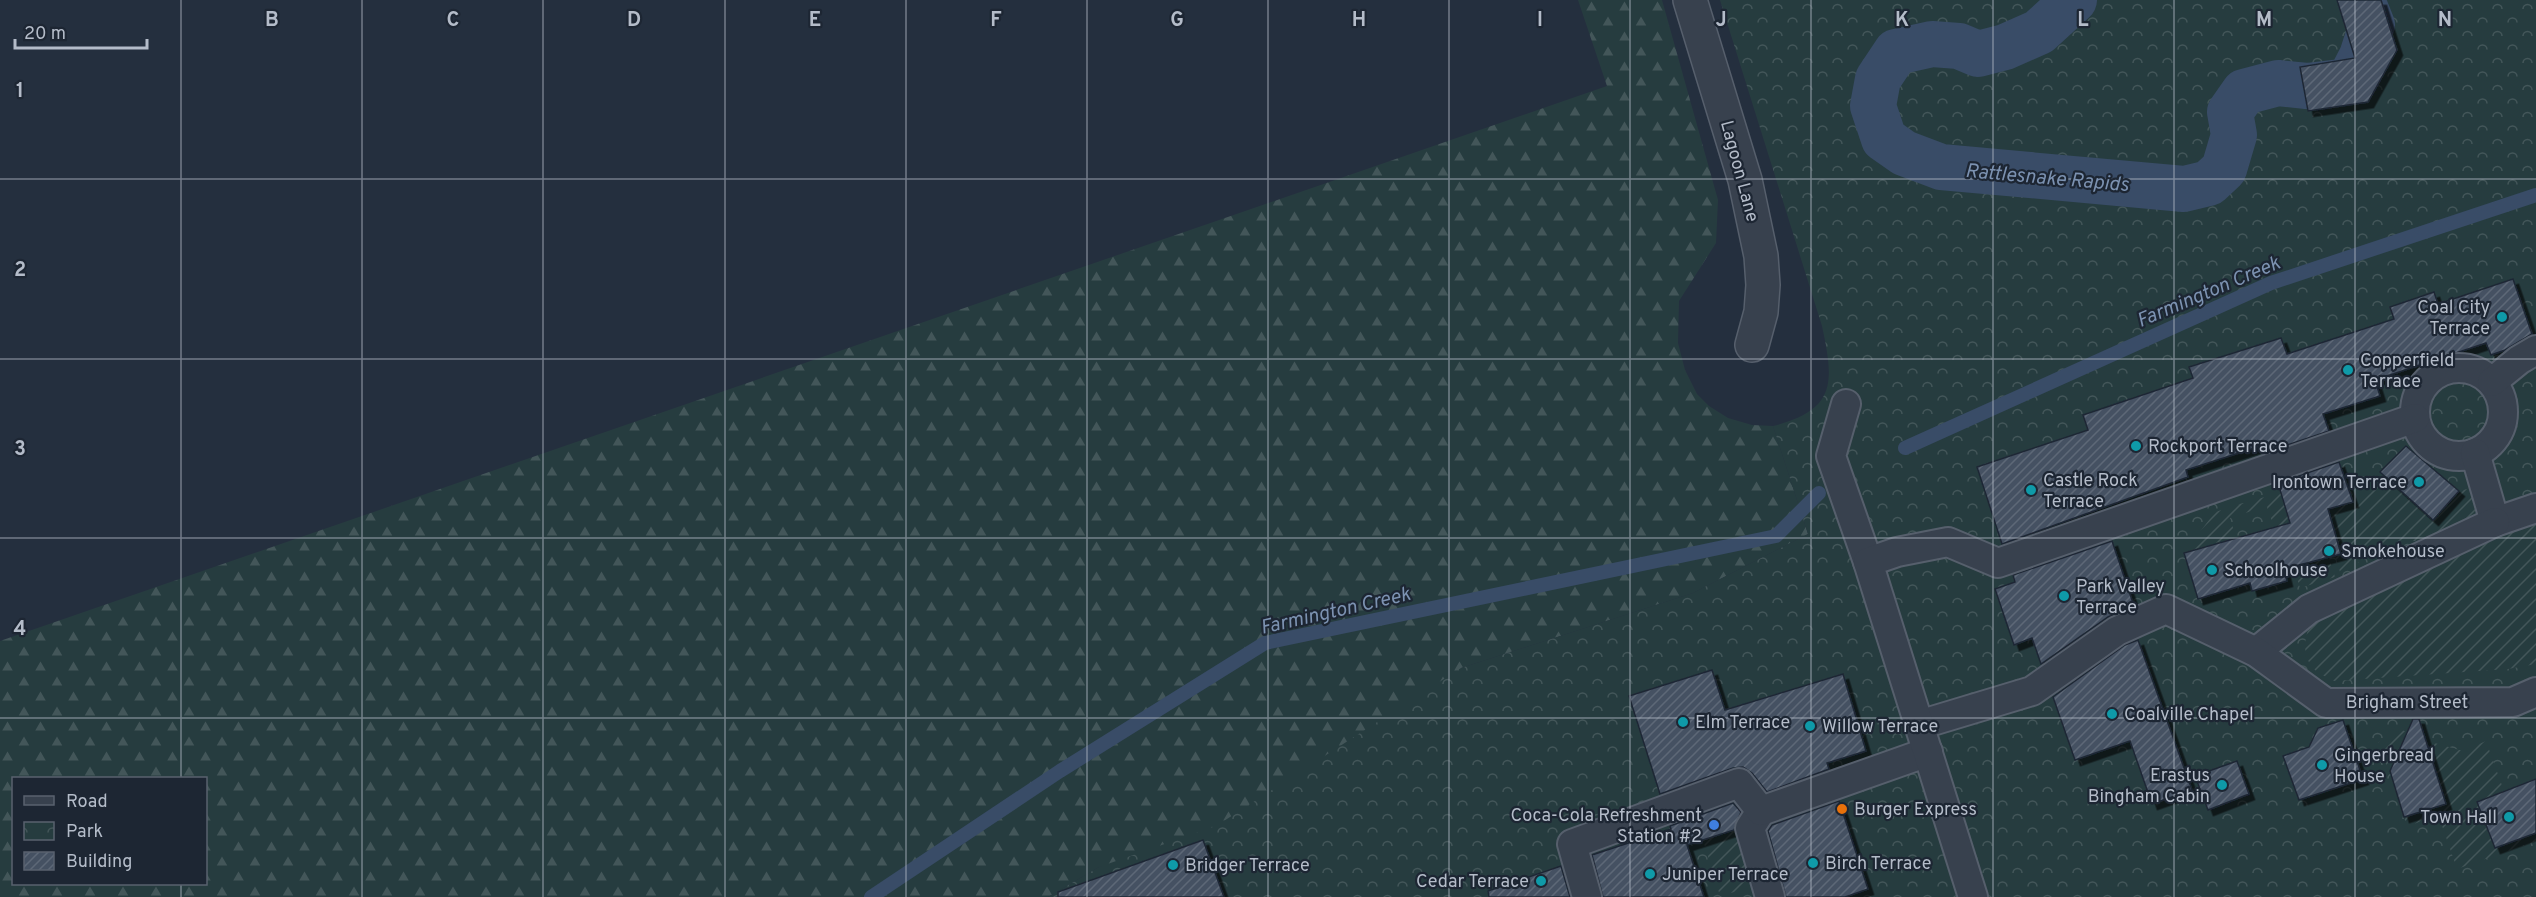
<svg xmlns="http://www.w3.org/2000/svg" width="2536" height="897" viewBox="0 0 2536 897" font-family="Overpass,sans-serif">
	<defs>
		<pattern id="forest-firs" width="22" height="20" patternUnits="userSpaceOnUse" patternTransform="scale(1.5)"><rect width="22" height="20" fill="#263c3f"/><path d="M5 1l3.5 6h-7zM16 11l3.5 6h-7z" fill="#435659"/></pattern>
		<pattern id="park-crowns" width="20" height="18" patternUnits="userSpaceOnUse" patternTransform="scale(1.5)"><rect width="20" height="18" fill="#263c3f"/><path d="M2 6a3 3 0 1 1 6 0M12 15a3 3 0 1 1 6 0" fill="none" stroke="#435659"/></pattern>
		<pattern id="garden-furrows" width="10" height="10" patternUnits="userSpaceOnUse" patternTransform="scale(1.5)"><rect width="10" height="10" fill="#263c3f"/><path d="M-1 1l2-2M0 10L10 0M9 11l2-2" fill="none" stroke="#435659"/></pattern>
		<pattern id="building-hatch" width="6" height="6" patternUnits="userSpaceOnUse" patternTransform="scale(1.5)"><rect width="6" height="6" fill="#455162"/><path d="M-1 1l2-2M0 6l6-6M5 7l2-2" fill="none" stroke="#5d6877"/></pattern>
		<filter id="shadow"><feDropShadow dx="5.5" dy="5.5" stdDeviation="0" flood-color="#0009"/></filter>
	</defs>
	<rect width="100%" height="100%" fill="#242f3e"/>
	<path fill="url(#forest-firs)" fill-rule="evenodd" d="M1578,0H1662L1718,200L1716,243L1679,301L1678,343L1685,370L1697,394L1709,406L1728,418L1752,425L1773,426L1808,534L1693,593L1461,668L1504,808L1099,867L1048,897H0V641L1607,86ZM14,778H206V884H14Z"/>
	<path fill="url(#park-crowns)" d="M1720,0H2536V897H1048L1099,867L1216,826L1461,668L1693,593L1808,534L1773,426C1837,410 1834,382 1822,326Z"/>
	<g fill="url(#garden-furrows)">
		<path d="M2380,472L2433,520L2459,491L2471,488L2479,519L2439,543L2402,540L2340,572L2335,555L2329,557L2335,577L2300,588L2288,548L2281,550L2267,506L2230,518L2243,561V585L2240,586L2225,540L2184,553L2215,512L2281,492L2290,521L2353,502Z"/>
		<path d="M2536,522V664L2508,669L2334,681C2328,677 2318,674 2314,669C2299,653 2306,632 2314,615Z"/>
		<path d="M2398,728L2424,740L2463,751L2486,741L2504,791L2477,802L2495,848L2536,833V841L2457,869L2438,814L2407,827L2404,817L2446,804L2437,777L2396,790L2378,743Z"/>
		<path d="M1732,830L1745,838L1759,885L1720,896L1703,840Z"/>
	</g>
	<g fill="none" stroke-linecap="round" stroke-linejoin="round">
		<g stroke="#394c67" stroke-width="14">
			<path d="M1905,448L2271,283L2536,195"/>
			<path d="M871,897L1060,771L1265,643L1776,536L1819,493"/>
		</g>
		<path stroke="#394c67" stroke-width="46" d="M2074,0L2039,32L2005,47L1978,54L1959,46L1932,44L1896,52L1878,79L1873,106L1884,139L1904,153L1941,167L2184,189L2209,183L2224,169L2234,135L2230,112L2244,92L2278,83L2307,86L2349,81L2362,56L2372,25L2362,0"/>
	</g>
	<g fill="url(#building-hatch)" stroke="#1f2835" stroke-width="1.5" filter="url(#shadow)">
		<path d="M2337,0H2381L2397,50L2368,102L2308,111L2300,67L2355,58Z"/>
		<path d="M2513,279L2532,334L2505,350L2491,355L2486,343L2375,380L2380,396L2323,414L2329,431L2269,451L2267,444L2186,470L2188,477L2002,544L1977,467L2088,430L2083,415L2193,378L2189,367L2281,338L2287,354L2394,319L2390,307L2434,292L2438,304Z"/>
		<path d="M2406,446L2459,491L2433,520L2380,472Z"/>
		<path d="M2339,462L2353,502L2328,509L2341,554L2284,569L2287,581L2252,591L2250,583L2198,599L2184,553L2290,523L2278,483Z"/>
		<path d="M2112,541L2133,603L2125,606L2126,609L2108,617L2041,664L2032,638L2014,645L1995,589L2015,582L2013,575Z"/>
		<path d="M2138,640L2192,790L2152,804L2130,741L2075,760L2053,697L2125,645Z"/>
		<path d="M1712,670L1725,710L1843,674L1866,751L1827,763L1829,769L1767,792L1752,773L1743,767L1733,768L1660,794L1629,696Z"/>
		<path d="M2413,719H2419L2446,804L2404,817L2390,771Z"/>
		<path d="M2343,720L2363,779L2299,800L2283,756L2309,747L2318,728Z"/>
		<path d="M2237,761L2249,794L2208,810L2195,776Z"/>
		<path d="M2536,779V833L2495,848L2477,802Z"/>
		<path d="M1839,801L1868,889L1845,897H1786L1768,831L1772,825Z"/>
		<path d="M1733,803L1741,812L1734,830L1687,845L1704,897H1603L1592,855L1671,829L1670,826Z"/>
		<path d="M1203,840L1224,897H1058V892Z"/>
		<path d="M1561,866L1570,897H1489L1488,891Z"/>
	</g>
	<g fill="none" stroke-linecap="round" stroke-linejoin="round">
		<defs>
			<g id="pedestrian">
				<circle cx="2459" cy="412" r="44"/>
				<path d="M2492,382L2519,360L2536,350"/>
				<path d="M1846,404L1831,456L1868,562"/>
				<path d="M2475,453L2495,522L2536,508"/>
				<path d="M2256,652L2309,609L2495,522"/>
				<path d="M1919,725L2032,691L2117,631L2166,609L2256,652L2326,703L2513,702L2536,692"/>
				<path d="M1761,811L1750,828L1770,897"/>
				<path d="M1587,897L1572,844L1739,783L1761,811L1928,752"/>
				<path d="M1973,897L1868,562L1897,552L1948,542L1998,563L2415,418"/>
			</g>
			<path id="minor" d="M1690,0L1745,180L1761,256L1763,285L1761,312L1752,345"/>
		</defs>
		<use href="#pedestrian" stroke="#565f6c" stroke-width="32"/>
		<use href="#minor" stroke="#565f6c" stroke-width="36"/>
		<use href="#pedestrian" stroke="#38414e" stroke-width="28"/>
		<use href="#minor" stroke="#38414e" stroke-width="33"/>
	</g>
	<path fill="none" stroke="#b4bcc9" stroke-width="1.5" stroke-opacity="0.55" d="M181,0V778M362,0V897M543,0V897M725,0V897M906,0V897M1087,0V897M1268,0V897M1449,0V897M1630,0V897M1811,0V897M1993,0V897M2174,0V897M2355,0V897M0,179H2536M0,359H2536M0,538H2536M0,718H2536M181,884V897"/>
	<g fill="#0f9aa8" stroke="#1d2633" stroke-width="2">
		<circle cx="2502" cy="317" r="6"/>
		<circle cx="2348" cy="370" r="6"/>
		<circle cx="2136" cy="446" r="6"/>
		<circle cx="2419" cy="482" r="6"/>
		<circle cx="2031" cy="490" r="6"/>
		<circle cx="2329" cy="551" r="6"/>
		<circle cx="2212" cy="570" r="6"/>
		<circle cx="2064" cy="596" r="6"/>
		<circle cx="2112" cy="714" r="6"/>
		<circle cx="1683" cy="722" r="6"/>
		<circle cx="1810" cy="726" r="6"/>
		<circle cx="2322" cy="765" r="6"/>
		<circle cx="2222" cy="785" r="6"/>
		<circle cx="2509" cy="817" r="6"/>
		<circle cx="1813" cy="863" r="6"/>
		<circle cx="1173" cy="865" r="6"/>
		<circle cx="1650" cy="874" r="6"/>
		<circle cx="1541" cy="881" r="6"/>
	</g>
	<circle fill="#e8710a" stroke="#1d2633" stroke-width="2" cx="1842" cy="809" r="6"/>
	<circle fill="#3f7fe0" stroke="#1d2633" stroke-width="2" cx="1714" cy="825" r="6"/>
	<g text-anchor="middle" stroke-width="4.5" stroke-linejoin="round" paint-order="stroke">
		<g font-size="18" fill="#b4bcc9" stroke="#1d2633">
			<text transform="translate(1740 171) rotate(75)" y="6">Lagoon Lane</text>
			<text x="2407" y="708">Brigham Street</text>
		</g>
		<g font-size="18" fill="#b4bcc9" stroke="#1d2633" text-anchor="start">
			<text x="2490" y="313" text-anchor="end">Coal City<tspan x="2490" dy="21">Terrace</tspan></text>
			<text x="2360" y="366">Copperfield<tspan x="2360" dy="21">Terrace</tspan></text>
			<text x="2148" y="452">Rockport Terrace</text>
			<text x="2043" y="486">Castle Rock<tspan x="2043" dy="21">Terrace</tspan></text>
			<text x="2407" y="488" text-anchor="end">Irontown Terrace</text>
			<text x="2341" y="557">Smokehouse</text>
			<text x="2224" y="576">Schoolhouse</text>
			<text x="2076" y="592">Park Valley<tspan x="2076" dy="21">Terrace</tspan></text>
			<text x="2124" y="720">Coalville Chapel</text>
			<text x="1695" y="728">Elm Terrace</text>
			<text x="1822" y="732">Willow Terrace</text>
			<text x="2334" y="761">Gingerbread<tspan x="2334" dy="21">House</tspan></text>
			<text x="2210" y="781" text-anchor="end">Erastus<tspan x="2210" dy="21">Bingham Cabin</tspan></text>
			<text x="1854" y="815">Burger Express</text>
			<text x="1702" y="821" text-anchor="end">Coca-Cola Refreshment<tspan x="1702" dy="21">Station #2</tspan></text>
			<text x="2497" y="823" text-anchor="end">Town Hall</text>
			<text x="1825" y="869">Birch Terrace</text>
			<text x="1185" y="871">Bridger Terrace</text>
			<text x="1662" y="880">Juniper Terrace</text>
			<text x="1529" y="887" text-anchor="end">Cedar Terrace</text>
		</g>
		<g font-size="20" font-style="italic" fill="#7c92b1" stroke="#1d2633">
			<text transform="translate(2047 177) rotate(5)" y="7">Rattlesnake Rapids</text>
			<text transform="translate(2208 291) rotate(-23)" y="7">Farmington Creek</text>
			<text transform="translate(1335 610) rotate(-13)" y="7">Farmington Creek</text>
		</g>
	</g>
	<g font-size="20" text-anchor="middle" font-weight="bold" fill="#b4bcc9" stroke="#1d2633" stroke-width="4.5" stroke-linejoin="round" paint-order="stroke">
		<text x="272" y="26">B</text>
		<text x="453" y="26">C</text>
		<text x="634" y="26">D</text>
		<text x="815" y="26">E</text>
		<text x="996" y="26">F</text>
		<text x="1177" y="26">G</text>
		<text x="1359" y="26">H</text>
		<text x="1540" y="26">I</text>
		<text x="1721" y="26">J</text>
		<text x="1902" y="26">K</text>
		<text x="2083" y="26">L</text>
		<text x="2264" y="26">M</text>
		<text x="2445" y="26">N</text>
		<text x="20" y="97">1</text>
		<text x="20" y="276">2</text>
		<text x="20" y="455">3</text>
		<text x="20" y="635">4</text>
	</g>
	<rect x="12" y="777" width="195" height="108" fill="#1d2633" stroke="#59626f" stroke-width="1.5"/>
	<rect x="24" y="796" width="30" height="9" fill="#38414e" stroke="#59626f" stroke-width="1.5"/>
	<text x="66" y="807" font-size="18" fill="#b4bcc9">Road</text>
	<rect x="24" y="822" width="30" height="18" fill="url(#park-crowns)" stroke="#59626f" stroke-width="1.5"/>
	<text x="66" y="837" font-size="18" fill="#b4bcc9">Park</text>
	<rect x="24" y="852" width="30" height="18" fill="url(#building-hatch)" stroke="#59626f" stroke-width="1.5"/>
	<text x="66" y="867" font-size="18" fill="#b4bcc9">Building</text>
	<path d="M15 39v9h132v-9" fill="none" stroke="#b4bcc9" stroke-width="3"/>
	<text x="24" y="39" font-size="18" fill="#b4bcc9" stroke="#1d2633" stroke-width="4.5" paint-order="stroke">20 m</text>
</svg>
